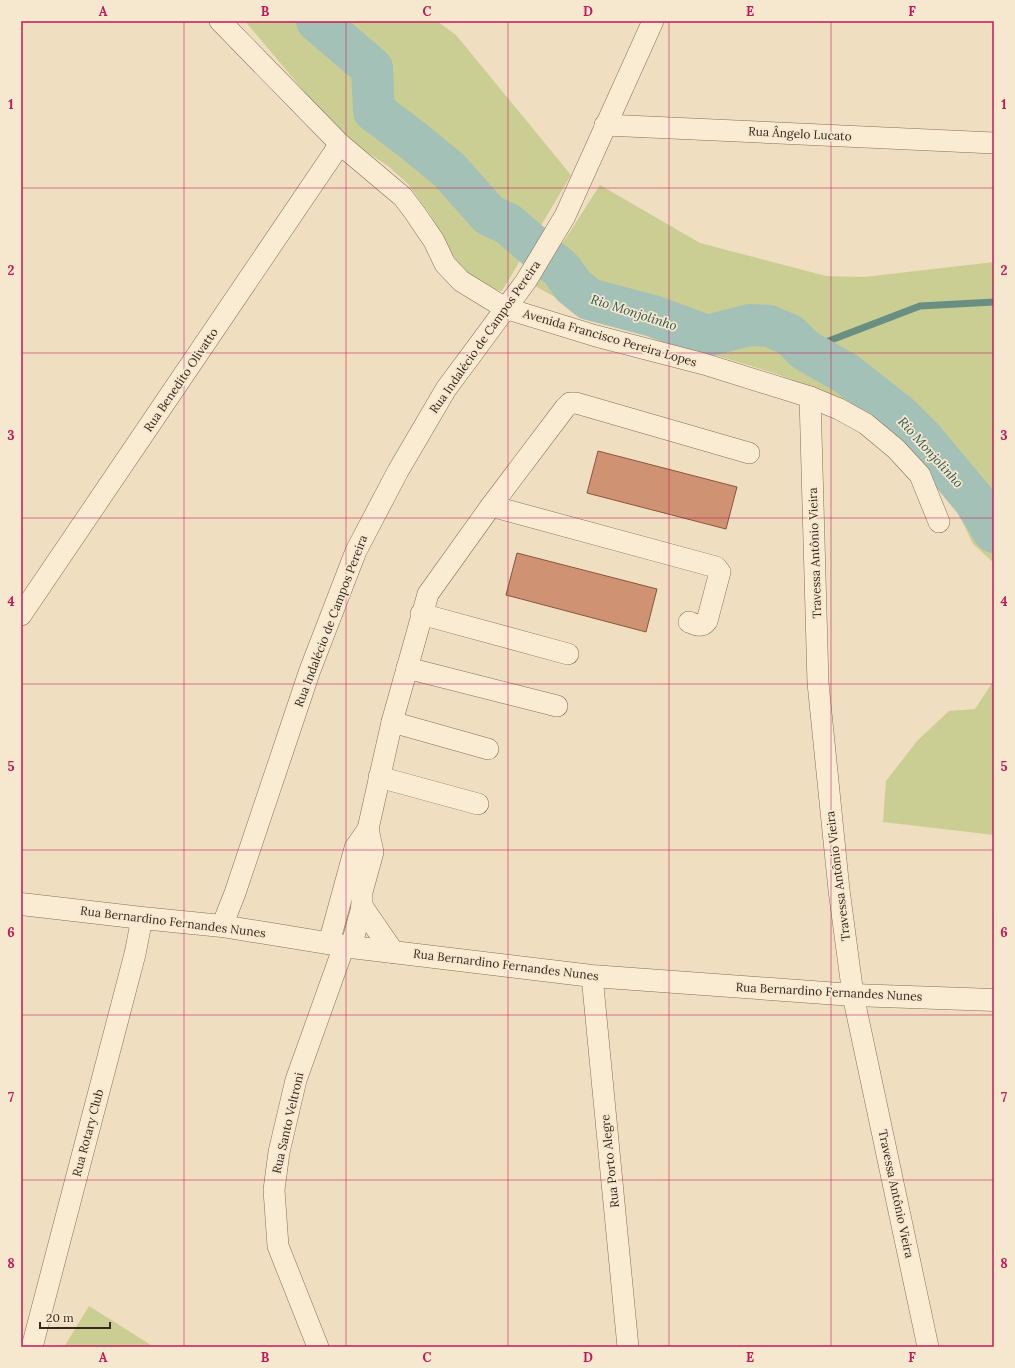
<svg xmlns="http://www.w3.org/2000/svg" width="1015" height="1368" viewBox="0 0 1015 1368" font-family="Lora,serif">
	<rect width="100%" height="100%" fill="#efdebf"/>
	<g fill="#cbce93">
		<path d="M245,21H437L456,35L571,175L502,291L487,288L467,274L450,252L430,214L408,184L388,166L354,144L333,126Z"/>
		<path d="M600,185L700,243L826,276L864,277L994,262V563L973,544L954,504L926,460L883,419L847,402L777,374L591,317L535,286Z"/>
		<path d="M994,680V835L883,822L886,781L907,754L918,740L949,711L975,709Z"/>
		<path d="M89,1306L154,1347H64Z"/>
	</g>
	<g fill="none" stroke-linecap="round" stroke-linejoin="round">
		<path stroke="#698f83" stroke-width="7" d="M805,350L920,306L994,302"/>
		<path stroke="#a3c1b6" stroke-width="42" d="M317,21L372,68L374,111L415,142L449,170L489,215L508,224L562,270L573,286L589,299L653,316L707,336L749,325L769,326L790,335L805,350L847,374L899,415L923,439L974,500L994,532"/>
	</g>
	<g fill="#cf9374" stroke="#89553c">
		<path d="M598,451L737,487L726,529L587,493Z"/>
		<path d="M517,553L657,589L646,632L506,595Z"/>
	</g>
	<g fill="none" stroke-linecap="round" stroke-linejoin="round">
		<defs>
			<g id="minor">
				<path d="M220,21L340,144L403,197L415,213L434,241L445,264L461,281L505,308L596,336L704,364L810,397L839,409L866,424L896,449L920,475L939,522"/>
				<path d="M605,125L994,143"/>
				<path d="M810,397L818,683L839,890L853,995L928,1347"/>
				<path d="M491,506L716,567L720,572L707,621C702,628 696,625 689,622"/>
				<path d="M421,614L568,654"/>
				<path d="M21,615L340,144"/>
				<path d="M407,668L557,706"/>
				<path d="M392,722L488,749"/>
				<path d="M379,777L478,804"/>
				<path d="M222,926L235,893L310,670L356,551L398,471L446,389L526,281L565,216L653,21"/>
				<path d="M329,943L355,848L368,829L392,722L428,594L491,506L565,408L570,403H576L749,453"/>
				<path d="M351,947L362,907V892L373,852L368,829"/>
				<path d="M592,976L628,1347"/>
				<path d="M32,1347L135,954L142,918"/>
				<path d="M318,1347L278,1246L274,1190L279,1152L296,1080L344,946"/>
			</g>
			<g id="tertiary">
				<path d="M21,904L142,918L222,926L351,947L592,976L853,995L994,1000"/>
				<path d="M362,907L393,952"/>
			</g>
		</defs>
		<use href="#minor" stroke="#896e57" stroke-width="22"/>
		<use href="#tertiary" stroke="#896e57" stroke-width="23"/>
		<use href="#minor" stroke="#faebd3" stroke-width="21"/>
		<use href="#tertiary" stroke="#faebd3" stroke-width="22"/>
	</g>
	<path fill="none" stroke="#c2185b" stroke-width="1" stroke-opacity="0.55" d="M184,21V1347M346,21V1347M508,21V1347M669,21V1347M831,21V1347M21,188H994M21,353H994M21,518H994M21,684H994M21,850H994M21,1015H994M21,1180H994"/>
	<g text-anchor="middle" stroke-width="3.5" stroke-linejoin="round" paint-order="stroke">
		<g font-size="12" fill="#38271c" stroke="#f6e8cf">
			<text transform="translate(800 134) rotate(3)" y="4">Rua Ângelo Lucato</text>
			<text transform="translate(485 337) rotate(-55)" y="4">Rua Indalécio de Campos Pereira</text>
			<text transform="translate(610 338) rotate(16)" y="4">Avenida Francisco Pereira Lopes</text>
			<text transform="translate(181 380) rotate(-56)" y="4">Rua Benedito Olivatto</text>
			<text transform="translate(815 553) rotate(-92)" y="4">Travessa Antônio Vieira</text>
			<text transform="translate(331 621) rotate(-69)" y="4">Rua Indalécio de Campos Pereira</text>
			<text transform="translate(838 876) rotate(-97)" y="4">Travessa Antônio Vieira</text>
			<text transform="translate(173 922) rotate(7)" y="4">Rua Bernardino Fernandes Nunes</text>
			<text transform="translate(506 965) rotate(7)" y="4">Rua Bernardino Fernandes Nunes</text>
			<text transform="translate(829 992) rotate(3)" y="4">Rua Bernardino Fernandes Nunes</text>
			<text transform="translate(288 1123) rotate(-77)" y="4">Rua Santo Veltroni</text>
			<text transform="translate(88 1133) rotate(-75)" y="4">Rua Rotary Club</text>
			<text transform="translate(610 1161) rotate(-96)" y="4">Rua Porto Alegre</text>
			<text transform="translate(896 1194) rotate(78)" y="4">Travessa Antônio Vieira</text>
		</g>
		<g font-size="13" font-style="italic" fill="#2b5852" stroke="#f6e8cf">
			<text transform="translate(634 312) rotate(18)" y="5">Rio Monjolinho</text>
			<text transform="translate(931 452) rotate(48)" y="5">Rio Monjolinho</text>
		</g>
	</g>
	<rect width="1015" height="1368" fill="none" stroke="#f6e8cf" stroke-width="44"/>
	<path d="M40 1322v6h70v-6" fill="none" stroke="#38271c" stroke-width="2"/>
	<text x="46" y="1322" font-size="12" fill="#38271c" stroke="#f6e8cf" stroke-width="3" paint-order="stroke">20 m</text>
	<rect x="22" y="22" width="971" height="1324" fill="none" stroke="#c2185b" stroke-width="1.5"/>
	<g font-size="13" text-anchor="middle" font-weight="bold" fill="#c2185b">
		<text x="103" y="16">A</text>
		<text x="265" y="16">B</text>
		<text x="427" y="16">C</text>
		<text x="588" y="16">D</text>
		<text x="750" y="16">E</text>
		<text x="912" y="16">F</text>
		<text x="11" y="109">1</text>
		<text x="1004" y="109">1</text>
		<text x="11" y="275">2</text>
		<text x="1004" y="275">2</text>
		<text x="11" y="440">3</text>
		<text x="1004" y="440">3</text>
		<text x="11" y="606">4</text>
		<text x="1004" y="606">4</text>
		<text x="11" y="771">5</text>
		<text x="1004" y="771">5</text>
		<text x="11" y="937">6</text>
		<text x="1004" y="937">6</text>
		<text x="11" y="1102">7</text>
		<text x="1004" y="1102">7</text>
		<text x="11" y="1268">8</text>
		<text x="1004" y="1268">8</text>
		<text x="103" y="1362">A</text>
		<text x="265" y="1362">B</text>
		<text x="427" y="1362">C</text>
		<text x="588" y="1362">D</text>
		<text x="750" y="1362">E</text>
		<text x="912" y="1362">F</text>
	</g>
</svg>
